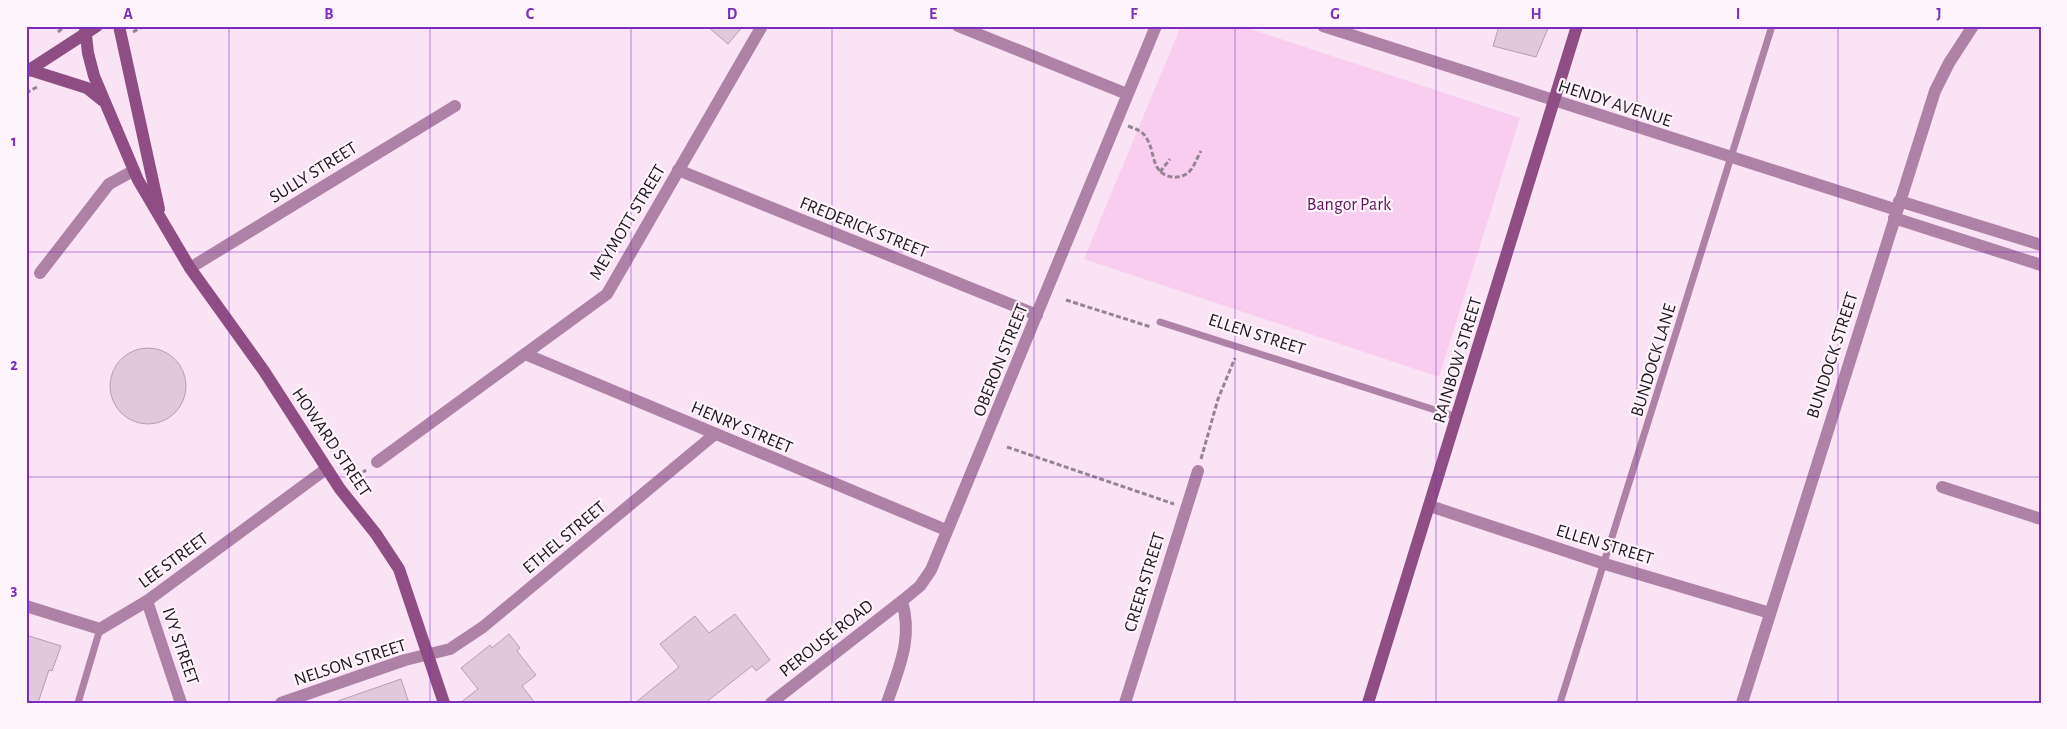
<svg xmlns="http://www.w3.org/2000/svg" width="2067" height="729" viewBox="0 0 2067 729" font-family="'Alegreya Sans',sans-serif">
	<rect width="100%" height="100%" fill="#fae3f5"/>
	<path fill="#f8cdef" d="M1181,26H1241L1520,118L1439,377L1084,259Z"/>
	<g fill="#dfc9da" stroke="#b59fb0">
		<path d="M707,26H743L728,44Z"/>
		<path d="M1499,26H1549L1536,57L1493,46Z"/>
		<circle cx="148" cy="386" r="38"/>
		<path d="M735,614L770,660L756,671L752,666L705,703H635L679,667L660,644L695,616L709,633Z"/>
		<path d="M509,634L520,648L517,651L536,675L522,686L535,703H460L478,689L461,668L490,645L492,648Z"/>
		<path d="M26,635L61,646L52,671L49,670L38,703H26Z"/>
		<path d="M401,679L409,703H338V701Z"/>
	</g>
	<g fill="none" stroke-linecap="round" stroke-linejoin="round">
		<g stroke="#948491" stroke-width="3" stroke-dasharray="5 2.5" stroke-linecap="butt">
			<path d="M58,32L65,26"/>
			<path d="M133,32L144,26"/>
			<path d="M26,93L37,87"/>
			<path d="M1128,126C1136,129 1143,131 1147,139C1152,147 1152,156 1156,165C1161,178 1179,181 1189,172C1194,167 1197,158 1201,151"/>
			<path d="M1160,172L1170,159"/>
			<path d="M1066,300L1151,327"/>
			<path d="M1007,447L1174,504"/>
			<path d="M1201,459L1218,399L1235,358"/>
			<path d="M351,481L366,470"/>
		</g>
		<g stroke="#ae81a6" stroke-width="7">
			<path d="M1160,322L1457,417"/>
			<path d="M78,703L100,629"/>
			<path d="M1560,703L1772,26"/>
		</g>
		<g stroke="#ae81a6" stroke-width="12">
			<path d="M958,26L1127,94"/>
			<path d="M1323,26L1897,210"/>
			<path d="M678,170L1037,315"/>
			<path d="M1899,201L2041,245"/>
			<path d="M1894,218L2041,265"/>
			<path d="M190,268L455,106"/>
			<path d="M40,273L109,184L133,171"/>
			<path d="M525,354L946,530"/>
			<path d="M377,462L607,294L762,26"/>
			<path d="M1942,487L2041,519"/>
			<path d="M1430,506L1605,564L1770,613"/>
			<path d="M147,601L181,703"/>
			<path d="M26,606L100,629L147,601L326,469"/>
			<path d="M281,703L405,660L450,649L483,627L715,434"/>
			<path d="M771,703L902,601L920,586L931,570L1156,26"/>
			<path d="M887,703C899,667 913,639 902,601"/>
			<path d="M1125,703L1198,471"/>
			<path d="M1742,703L1935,91L1949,63L1973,26"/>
		</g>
		<g stroke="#8e4d83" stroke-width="12">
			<path d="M85,26L88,53L94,76L138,180L190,268L264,371L340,489L376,534L399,569L444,703"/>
			<path d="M119,26L159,209"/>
			<path d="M30,70L87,88L102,100"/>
			<path d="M26,72L97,26"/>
			<path d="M1368,703L1577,26"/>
		</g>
	</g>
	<path fill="none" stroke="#7b2cbf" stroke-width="1" stroke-opacity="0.55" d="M229,26V703M430,26V703M631,26V703M832,26V703M1034,26V703M1235,26V703M1436,26V703M1637,26V703M1838,26V703M26,252H2041M26,477H2041"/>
	<g text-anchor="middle" stroke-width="4.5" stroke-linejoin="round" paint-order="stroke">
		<g font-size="18" fill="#1e161d" stroke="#fef5fc">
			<text transform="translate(1615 103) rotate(18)" y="6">HENDY AVENUE</text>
			<text transform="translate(313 172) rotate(-32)" y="6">SULLY STREET</text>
			<text transform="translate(627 222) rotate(-59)" y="6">MEYMOTT STREET</text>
			<text transform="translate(864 227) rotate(22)" y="6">FREDERICK STREET</text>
			<text transform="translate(1257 334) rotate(18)" y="6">ELLEN STREET</text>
			<text transform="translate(1832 355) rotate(-72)" y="6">BUNDOCK STREET</text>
			<text transform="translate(1000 360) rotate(-68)" y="6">OBERON STREET</text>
			<text transform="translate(1457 360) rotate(-73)" y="6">RAINBOW STREET</text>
			<text transform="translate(1653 360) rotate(-73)" y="6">BUNDOCK LANE</text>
			<text transform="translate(742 427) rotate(23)" y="6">HENRY STREET</text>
			<text transform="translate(332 442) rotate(56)" y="6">HOWARD STREET</text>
			<text transform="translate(564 537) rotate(-40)" y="6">ETHEL STREET</text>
			<text transform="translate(1605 544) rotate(17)" y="6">ELLEN STREET</text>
			<text transform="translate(173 560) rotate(-36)" y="6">LEE STREET</text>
			<text transform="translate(1144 582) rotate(-73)" y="6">CREER STREET</text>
			<text transform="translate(826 638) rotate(-38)" y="6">PEROUSE ROAD</text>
			<text transform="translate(181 646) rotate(71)" y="6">IVY STREET</text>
			<text transform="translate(350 662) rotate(-18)" y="6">NELSON STREET</text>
		</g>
		<g font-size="18" fill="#621559" stroke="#fef5fc">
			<text x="1349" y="210">Bangor Park</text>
		</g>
	</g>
	<rect width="2067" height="729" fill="none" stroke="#fef5fc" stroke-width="55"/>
	<rect x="28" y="28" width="2012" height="674" fill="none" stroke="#7b2cbf" stroke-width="2"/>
	<g font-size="16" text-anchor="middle" font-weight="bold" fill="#7b2cbf">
		<text x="128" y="19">A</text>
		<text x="329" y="19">B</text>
		<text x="530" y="19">C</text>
		<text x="732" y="19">D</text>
		<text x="933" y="19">E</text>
		<text x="1134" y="19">F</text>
		<text x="1335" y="19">G</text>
		<text x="1536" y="19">H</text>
		<text x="1738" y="19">I</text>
		<text x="1939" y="19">J</text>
		<text x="14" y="146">1</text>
		<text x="14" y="370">2</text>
		<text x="14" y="595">3</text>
	</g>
</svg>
